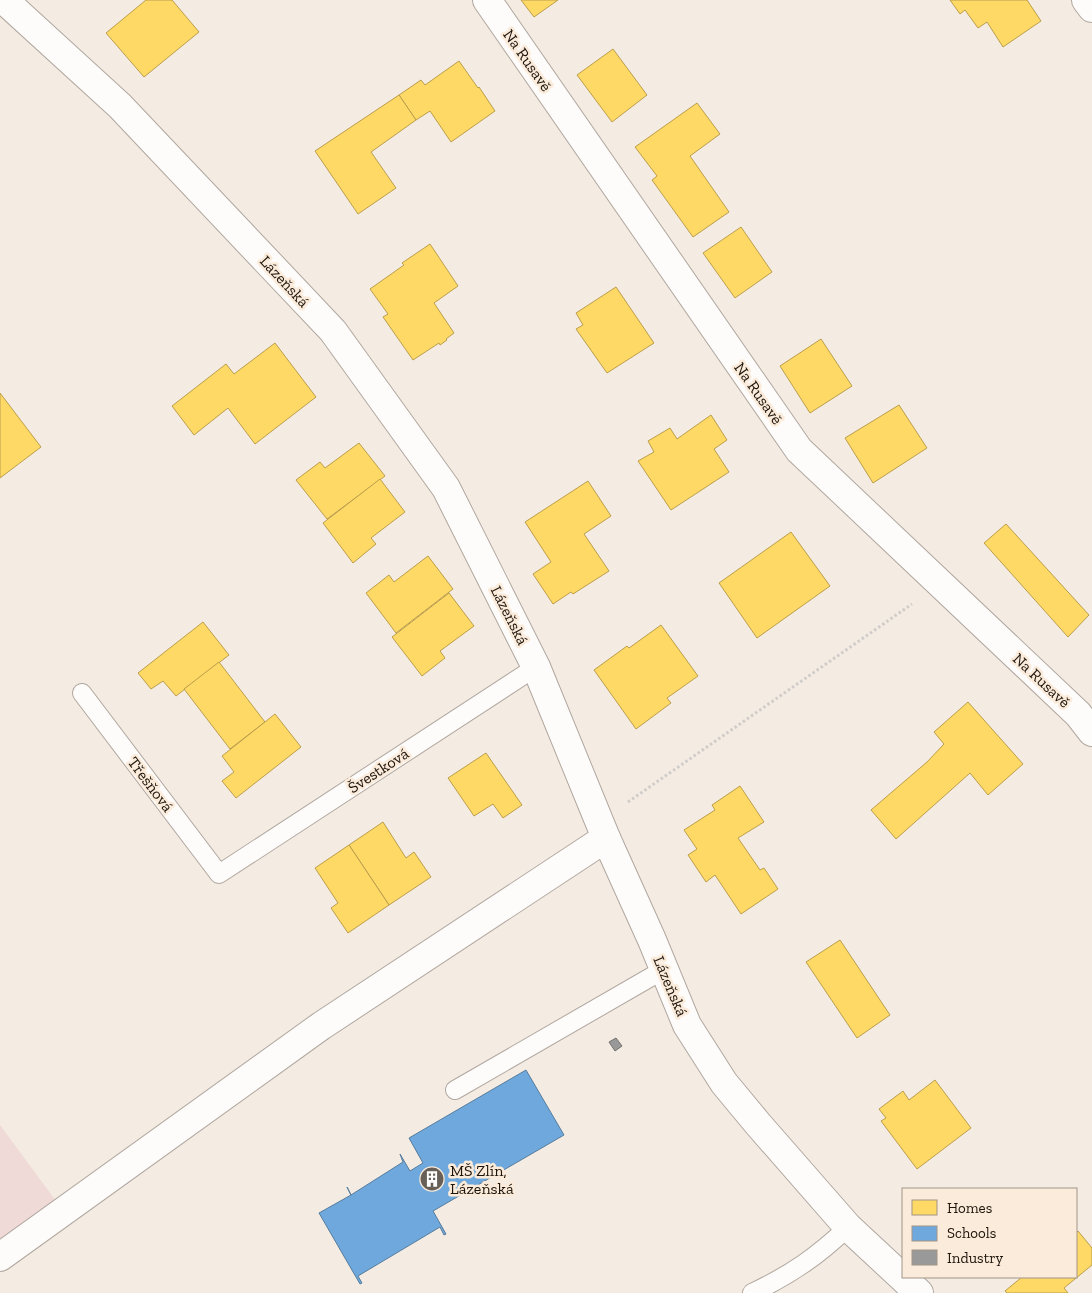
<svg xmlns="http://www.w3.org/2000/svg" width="1092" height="1293" viewBox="0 0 1092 1293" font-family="'Zilla Slab',serif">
	<rect width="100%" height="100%" fill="#f4ebe2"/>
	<path fill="#f0dad8" d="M0,1125L56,1201L0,1239Z"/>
	<g fill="#ffd966" stroke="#bb9e4a">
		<path d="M146,0H172L199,32L144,77L106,33Z"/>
		<path d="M521,0H558L534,17Z"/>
		<path d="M950,0H1027L1041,21L1003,47L987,22L978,28L965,10L960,14Z"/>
		<path d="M613,49L647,95L612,122L577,75Z"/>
		<path d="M459,61L478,88L479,87L495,111L451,142L430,111L416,120L399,95L421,80L425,85Z"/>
		<path d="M399,95L416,120L371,152L396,188L358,214L315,151Z"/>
		<path d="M697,103L720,134L690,156L729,212L693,237L652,180L657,176L635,147Z"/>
		<path d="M741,227L772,272L735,298L703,253Z"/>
		<path d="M430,244L458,286L434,303L454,333L446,339L447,340L440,345L439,343L413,360L383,317L388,314L370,289L404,265L402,263Z"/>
		<path d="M616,287L654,343L607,373L576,329L583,325L576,313Z"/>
		<path d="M821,339L852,386L810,413L780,366Z"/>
		<path d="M275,343L316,397L255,444L228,408L194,435L172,406L226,364L234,374Z"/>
		<path d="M0,393L41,447L0,478Z"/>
		<path d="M899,405L927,448L873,483L845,438Z"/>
		<path d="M711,415L727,440L714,449L729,472L671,510L638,461L654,452L648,441L670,428L677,439Z"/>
		<path d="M359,443L385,476L327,519L296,480L320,462L325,468Z"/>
		<path d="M380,479L405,512L371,538L376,544L353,563L323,523Z"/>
		<path d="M588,481L611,516L584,534L609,571L573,594L571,592L553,604L533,574L551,562L525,522Z"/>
		<path d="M1006,524L1089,615L1068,637L984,543Z"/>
		<path d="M791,532L830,586L757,638L719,583Z"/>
		<path d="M428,556L453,589L396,633L366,593L389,575L394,582Z"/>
		<path d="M449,593L474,626L440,651L445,658L422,676L392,637Z"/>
		<path d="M203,622L229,655L176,696L163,681L151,689L138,673Z"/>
		<path d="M661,625L698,676L667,698L671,703L636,729L594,670L627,646L629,648Z"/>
		<path d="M219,662L265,722L230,749L184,689Z"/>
		<path d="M968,702L1023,764L988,795L970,773L896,839L871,810L927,762L944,744L934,732Z"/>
		<path d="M275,714L301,747L236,798L222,781L234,772L222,756Z"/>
		<path d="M486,753L522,805L503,818L493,804L474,816L448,778Z"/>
		<path d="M740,786L764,822L738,838L760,870L764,868L778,889L741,914L715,875L706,882L688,855L697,849L684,830L715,810L712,805Z"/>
		<path d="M383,822L406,858L414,852L431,877L389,905L349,845Z"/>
		<path d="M349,845L389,905L348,933L331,908L338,903L315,868Z"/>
		<path d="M840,940L890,1015L857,1038L806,962Z"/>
		<path d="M935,1080L971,1128L917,1169L881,1121L886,1118L879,1109L903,1091L909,1100Z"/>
		<path d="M1078,1231L1092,1248V1265L1064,1288L1068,1293H1007L1005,1291L1022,1277H1076V1233Z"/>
	</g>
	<path fill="#6fa8dc" stroke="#567c9d" d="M526,1070L564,1135L433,1211L446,1234L444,1235L440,1227L358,1276L362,1283L360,1284L319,1213L351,1195L347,1187L351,1195L403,1162L400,1154L410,1171L423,1163L409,1138Z"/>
	<path fill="#999" stroke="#74716e" d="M616,1038L622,1046L615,1051L609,1042Z"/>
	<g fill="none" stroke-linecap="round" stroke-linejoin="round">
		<defs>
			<g id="lane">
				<path d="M82,693L219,874L536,667"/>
				<path d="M455,1090L663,970"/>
				<path d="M752,1293C790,1275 818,1256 848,1227"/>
			</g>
			<g id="street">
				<path d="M4,0L120,106L333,331L446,488L536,667L606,838L652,940L687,1025L724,1083L758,1124L848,1227L919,1293"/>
				<path d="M487,0L799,450L1078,714L1092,732"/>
				<path d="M1086,0L1092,8"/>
				<path d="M0,1257L321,1026L606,838"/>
			</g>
		</defs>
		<use href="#lane" stroke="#b0a79f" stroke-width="20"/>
		<use href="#street" stroke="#b0a79f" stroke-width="30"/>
		<path stroke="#d0ccc9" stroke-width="3" stroke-dasharray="2.5 2.5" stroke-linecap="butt" d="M628,802L912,604"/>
		<use href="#lane" stroke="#fdfcfb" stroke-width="18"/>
		<use href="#street" stroke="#fdfcfb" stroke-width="28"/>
	</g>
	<defs>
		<symbol id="building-disc" viewBox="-11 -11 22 22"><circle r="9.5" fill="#685f56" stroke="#fbebdb"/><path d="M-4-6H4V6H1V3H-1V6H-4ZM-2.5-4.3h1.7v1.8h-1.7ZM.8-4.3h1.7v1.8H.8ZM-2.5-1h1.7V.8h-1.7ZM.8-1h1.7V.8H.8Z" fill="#fff"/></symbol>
	</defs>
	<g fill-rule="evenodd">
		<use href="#building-disc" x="418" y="1165" width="28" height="28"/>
	</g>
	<g text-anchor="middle" stroke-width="5" stroke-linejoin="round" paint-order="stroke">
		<g font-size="16" fill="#1d140a" stroke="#fbebdb">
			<text transform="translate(528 60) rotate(55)" y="6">Na Rusavě</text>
			<text transform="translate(285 281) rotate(47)" y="6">Lázeňská</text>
			<text transform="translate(759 393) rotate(55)" y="6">Na Rusavě</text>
			<text transform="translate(510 615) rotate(63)" y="6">Lázeňská</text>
			<text transform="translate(1042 680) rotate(43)" y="6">Na Rusavě</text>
			<text transform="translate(378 770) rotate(-33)" y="6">Švestková</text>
			<text transform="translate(151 784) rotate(53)" y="6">Třešňová</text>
			<text transform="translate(671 986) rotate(67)" y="6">Lázeňská</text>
		</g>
		<g font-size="16" fill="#1d140a" stroke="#fbebdb" text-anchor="start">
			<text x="450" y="1176">MŠ Zlín,<tspan x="450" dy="18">Lázeňská</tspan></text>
		</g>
	</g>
	<rect x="902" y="1188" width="175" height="90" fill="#fbebdb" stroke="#a29587"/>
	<rect x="912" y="1200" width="25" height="15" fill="#ffd966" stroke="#a29587"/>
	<text x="947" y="1213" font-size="15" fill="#1d140a">Homes</text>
	<rect x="912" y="1226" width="25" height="15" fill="#6fa8dc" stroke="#a29587"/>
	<text x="947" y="1238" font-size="15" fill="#1d140a">Schools</text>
	<rect x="912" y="1250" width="25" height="15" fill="#999999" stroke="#a29587"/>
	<text x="947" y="1263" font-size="15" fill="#1d140a">Industry</text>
</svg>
